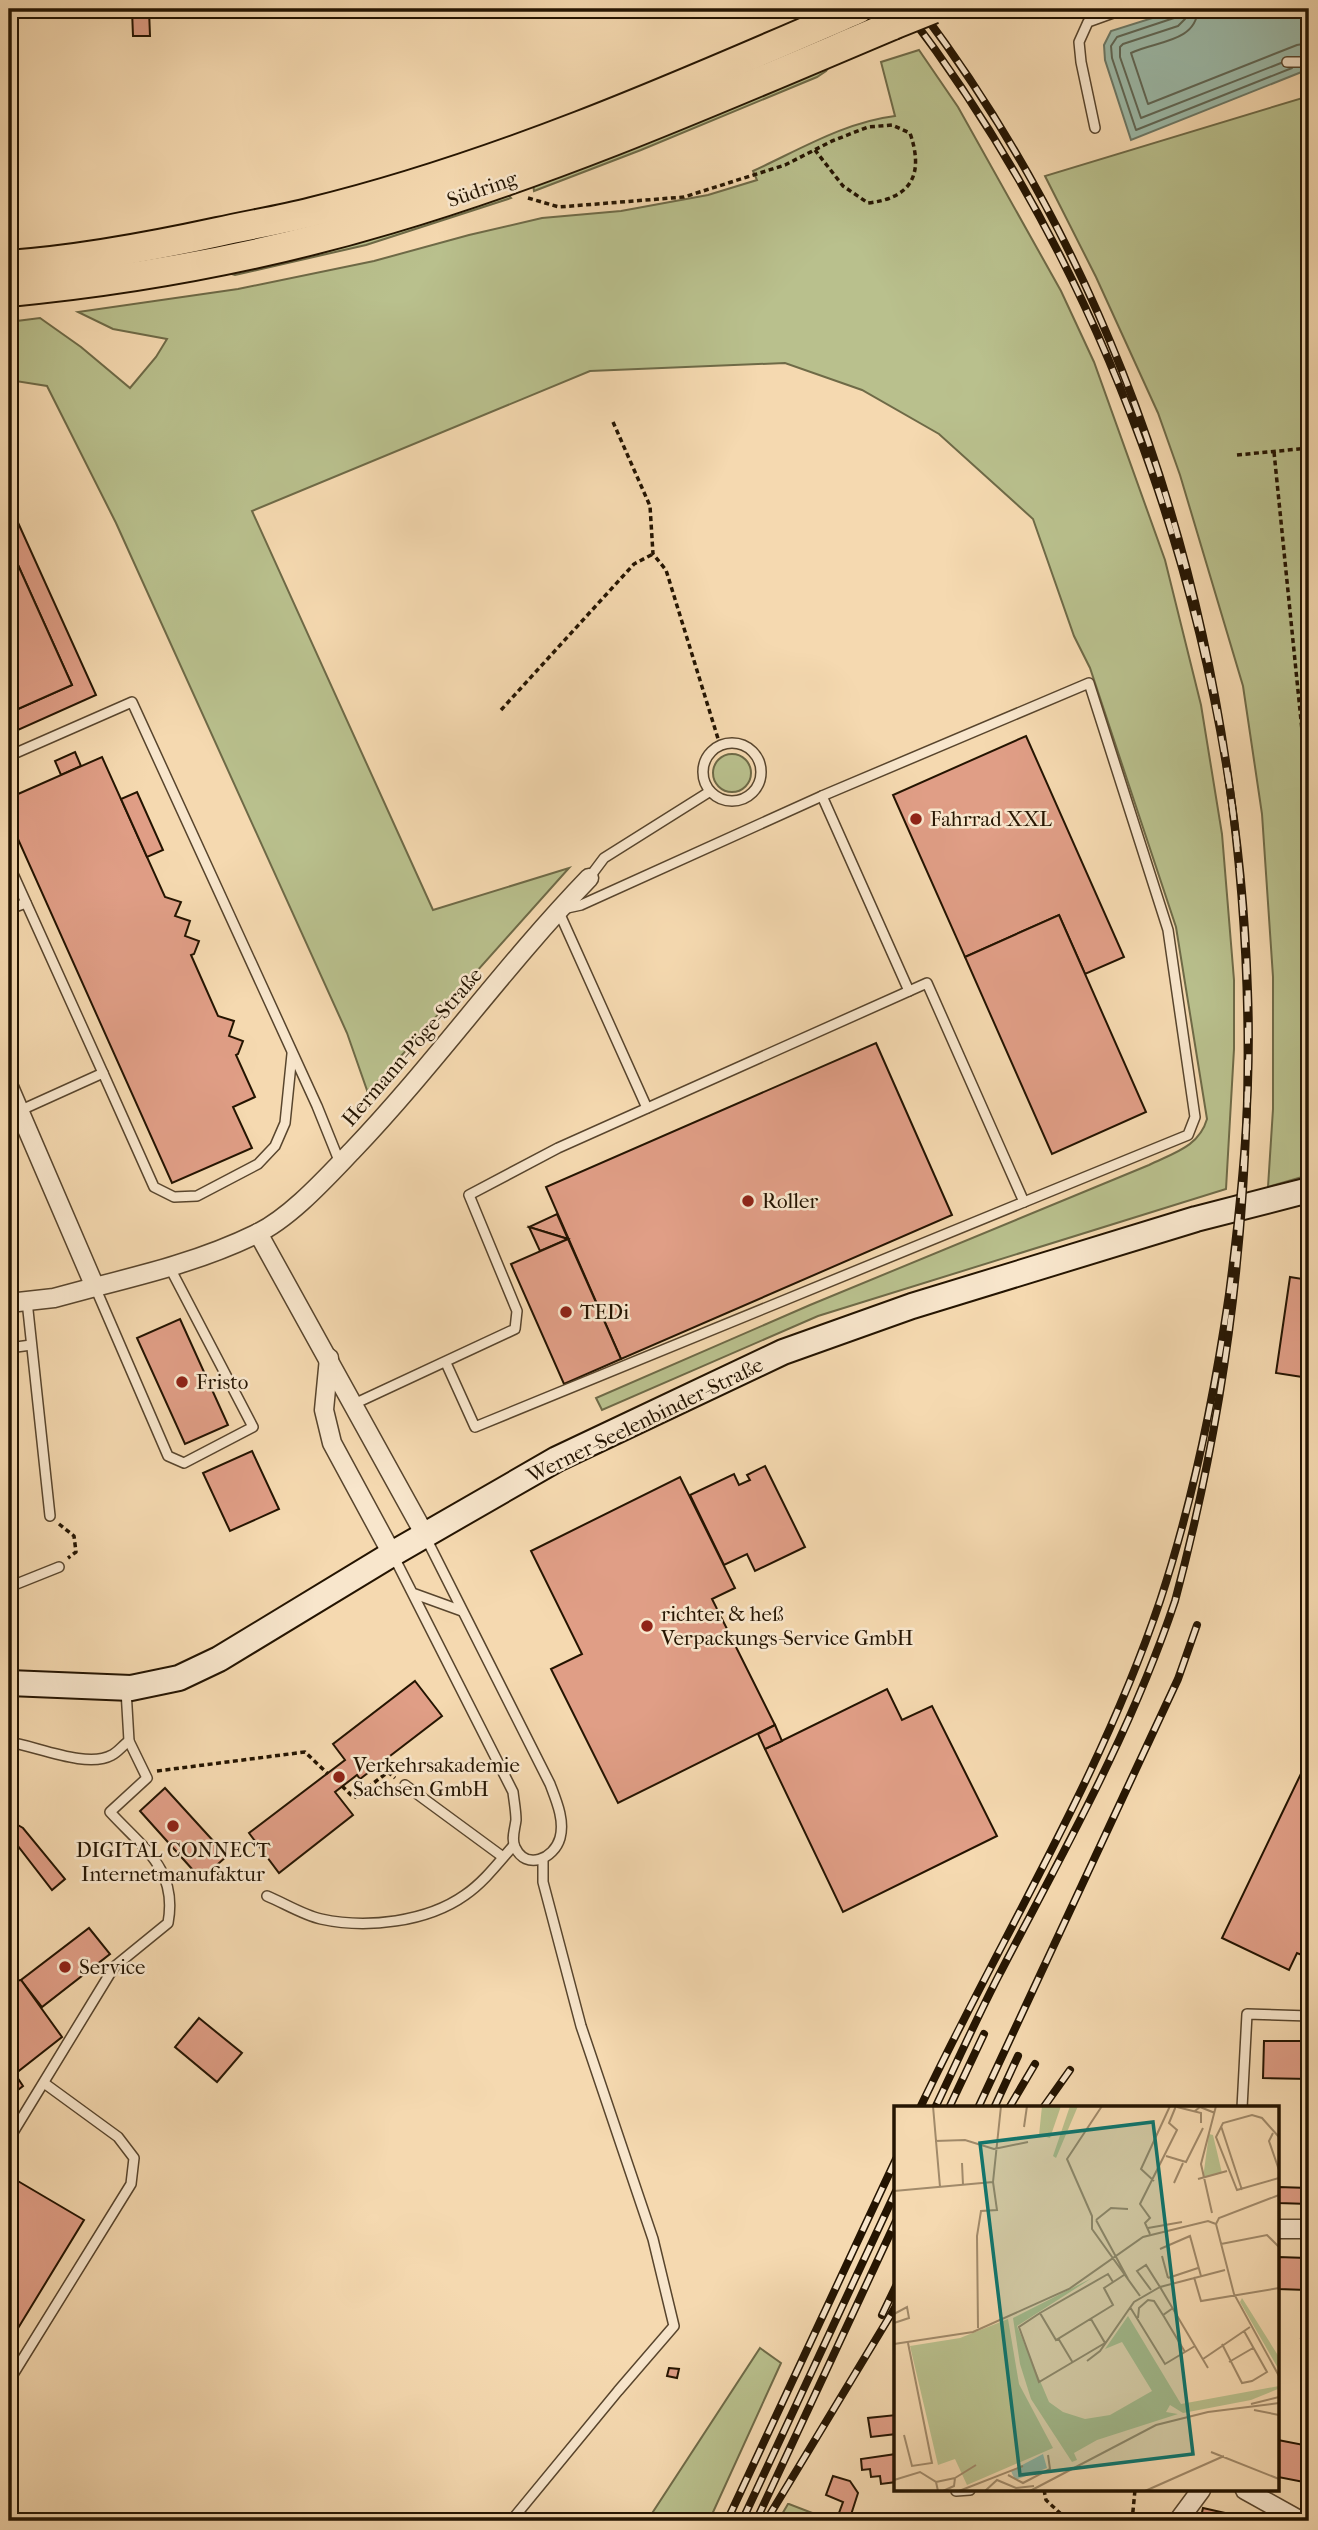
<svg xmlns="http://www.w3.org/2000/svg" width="1318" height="2530" viewBox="0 0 1318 2530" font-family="'IM FELL French Canon',serif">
	<rect width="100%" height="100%" fill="#f5d9b0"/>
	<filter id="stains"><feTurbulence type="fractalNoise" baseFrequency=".00286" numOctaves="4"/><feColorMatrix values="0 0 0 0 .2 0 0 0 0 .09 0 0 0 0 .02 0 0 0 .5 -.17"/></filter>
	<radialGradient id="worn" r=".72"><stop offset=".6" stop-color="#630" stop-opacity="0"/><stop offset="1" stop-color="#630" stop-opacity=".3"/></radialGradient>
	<g fill="#b9c08d" stroke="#6e6a47" stroke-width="2">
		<path d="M919,50L958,107L1061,291L1094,362L1165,560L1201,705L1222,834L1234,980V1049L1226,1189L818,1316L602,1410L596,1398L810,1305L1149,1165C1173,1153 1199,1147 1207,1119L1176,927L1090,668L1074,636L1033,519L939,434L862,390L785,363L590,371L252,511L433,910L569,868L368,1093L347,1033L116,523L47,386L9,380V322L40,318L81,347L130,388L156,357L167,339L113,329L78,312L238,289L374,261L469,235L542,218L621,211L708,195L757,180L753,171C799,150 845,122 895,116L881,62Z"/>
		<path d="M832,63L826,71L817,77L641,150L534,191L533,184Z"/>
		<path d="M1309,96V1175L1268,1187L1273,1109V977L1262,814L1243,686L1180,475L1158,413L1096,277L1045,176Z"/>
		<path d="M506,192L511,198L366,245L235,275L228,273Z"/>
		<circle cx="732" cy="773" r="19"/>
		<path d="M760,2348L781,2363L709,2521H647Z"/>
		<path d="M788,2504H789L833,2521H778Z"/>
	</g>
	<path fill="#9cbaa9" stroke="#6c7866" stroke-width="2" d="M1181,9H1309V69L1131,140L1105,60L1104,45L1111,31Z"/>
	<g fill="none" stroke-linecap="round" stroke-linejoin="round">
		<g stroke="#606755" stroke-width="2">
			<path d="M1178,9V14L1174,18L1117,37L1111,46L1112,58L1136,130L1292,68"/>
			<path d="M1187,9L1185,19L1178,26L1123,44L1120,47V57L1141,118L1281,63"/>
			<path d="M1198,9C1196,43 1155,41 1131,53L1148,104L1297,45L1309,43"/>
		</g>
	</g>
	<g fill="#e09e86" stroke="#241401" stroke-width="2">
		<path d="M132,10H149L150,36H133Z"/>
		<path d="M15,516L96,695L9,734V713L72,685L9,545V519Z"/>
		<path d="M9,545L72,685L9,713Z"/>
		<path d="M1026,736L1124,957L1085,974L1059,915L965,957L893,795Z"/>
		<path d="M75,752L81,766L61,775L55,761Z"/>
		<path d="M102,757L165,897L181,902L175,916L190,921L185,936L199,941L194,954L191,955L218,1016L234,1021L229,1036L243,1041L238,1054L236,1055L255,1097L233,1107L252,1148L172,1183L9,819V798Z"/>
		<path d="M137,792L163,850L147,857L121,799Z"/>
		<path d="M1059,915L1146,1112L1052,1154L965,957Z"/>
		<path d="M876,1043L952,1215L621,1359L546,1187Z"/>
		<path d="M557,1214L568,1239L529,1227Z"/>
		<path d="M529,1227L568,1239L540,1251Z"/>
		<path d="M568,1239L621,1359L564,1384L511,1264Z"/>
		<path d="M1290,1277L1309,1280V1378L1276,1373Z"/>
		<path d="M180,1319L228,1425L185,1444L137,1338Z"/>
		<path d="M252,1451L279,1509L230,1531L203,1473Z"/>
		<path d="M765,1466L805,1547L755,1571L747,1554L724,1565L690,1495L734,1474L739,1485L750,1480L747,1475Z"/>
		<path d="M680,1477L735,1588L712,1599L775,1725L618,1803L551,1669L582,1654L531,1551Z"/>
		<path d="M415,1681L442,1716L360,1779L357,1775L335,1792L353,1815L279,1873L249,1833L345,1760L333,1744Z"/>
		<path d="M887,1689L902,1720L932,1706L997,1836L843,1912L765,1749Z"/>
		<path d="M775,1725L782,1741L765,1749L758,1734Z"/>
		<path d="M1309,1757V1958L1297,1953L1289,1970L1222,1938Z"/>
		<path d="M165,1788L227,1856L201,1879L140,1811Z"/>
		<path d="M9,1820L23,1828L65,1879L52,1890L14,1841L9,1837Z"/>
		<path d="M89,1928L110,1954L42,2007L21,1980Z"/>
		<path d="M21,1980L62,2037L15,2074L23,2086L9,2097V1982Z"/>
		<path d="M199,2018L242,2053L217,2082L175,2047Z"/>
		<path d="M1264,2041H1309V2079L1263,2078Z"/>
		<path d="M11,2177L84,2220L9,2343V2181Z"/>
		<path d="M1278,2187L1309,2188V2204L1278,2203Z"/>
		<path d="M1278,2257L1307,2258V2290L1278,2289Z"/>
		<path d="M1305,2322L1309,2323V2340L1301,2338Z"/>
		<path d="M669,2368L679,2369L677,2378L667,2376Z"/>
		<path d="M896,2415V2434L871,2437L868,2418Z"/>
		<path d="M1278,2440L1309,2446V2483L1278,2477Z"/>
		<path d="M896,2454V2482L881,2484L880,2476L871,2477L870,2469L862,2470L861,2459Z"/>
		<path d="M833,2476L850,2481L858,2493L849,2521H836L843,2502L826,2495Z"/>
		<path d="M1203,2508L1234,2515L1232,2521H1200Z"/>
	</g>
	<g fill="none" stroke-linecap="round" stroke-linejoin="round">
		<defs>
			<g id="service">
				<path d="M1287,62H1309"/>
				<path d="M1095,128L1081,62L1079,42L1088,22L1124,9"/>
				<circle cx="732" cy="772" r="29"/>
				<path d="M9,756L132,702L317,1106L340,1163"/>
				<path d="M822,796L909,991"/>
				<path d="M9,865L103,1073"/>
				<path d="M589,878L604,858L709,792"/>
				<path d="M9,909L26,903"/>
				<path d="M647,1108L558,910L581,905L822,796L1089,683L1168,930L1195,1117L1188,1135L1024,1202"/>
				<path d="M19,1111L103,1073L154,1187L174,1197L197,1196L258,1164L275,1146L285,1123L292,1054"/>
				<path d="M95,1287L168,1456L184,1463L253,1427L170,1268"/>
				<path d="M27,1301L50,1516"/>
				<path d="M9,1348L31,1345"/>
				<path d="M354,1404L515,1329L517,1311L469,1195L558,1148L927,983L1024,1202L475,1427L446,1363"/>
				<path d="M393,1555L513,1792C514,1801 516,1811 516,1820C515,1829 511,1839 515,1847C526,1871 554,1859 560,1838C565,1820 556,1800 550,1784L426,1538"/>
				<path d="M9,1587L59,1567"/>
				<path d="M415,1594L462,1611"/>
				<path d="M9,1742C36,1746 87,1769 112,1755C118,1752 123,1745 129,1741"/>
				<path d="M405,1785L503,1857"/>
				<path d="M267,1896C284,1903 303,1915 321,1919C367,1929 427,1922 465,1895C484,1882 499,1862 514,1845"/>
				<path d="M1242,2108L1247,2014L1309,2016"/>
				<path d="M9,2139L114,1967L168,1923C178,1869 143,1848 110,1812L147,1778L129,1741L126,1690"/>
				<path d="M9,2381L131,2184L134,2158L118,2137L44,2083"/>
				<path d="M956,2491L970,2490"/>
				<path d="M511,2521L618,2391L674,2326L653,2239L581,2026L543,1882V1860"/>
			</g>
			<g id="minor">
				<path d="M9,1087L95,1287C150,1273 205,1259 256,1234C290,1218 326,1178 352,1151C435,1064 505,965 589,878"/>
				<path d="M258,1233L425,1535"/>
				<path d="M9,1303L54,1298L95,1287"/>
				<path d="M329,1358L324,1410L332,1443L392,1554"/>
				<path d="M1278,2229H1309"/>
				<path d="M1245,2490L1301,2521"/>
				<path d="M1178,2521L1201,2490"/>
			</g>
			<path id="secondary" d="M9,1683L131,1688L179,1678L219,1659L392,1554L557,1459L783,1352L912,1306L1196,1219L1309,1190"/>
			<g id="primary">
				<path d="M9,265C80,260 149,247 218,232C249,225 281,220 312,212C500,166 681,86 858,9"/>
				<path d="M9,292C137,280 265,256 389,219C562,168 727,95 893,25"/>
			</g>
		</defs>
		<use href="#service" stroke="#58452d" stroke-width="12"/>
		<use href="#minor" stroke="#58452d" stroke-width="21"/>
		<use href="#secondary" stroke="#241401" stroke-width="28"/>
		<use href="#primary" stroke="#241401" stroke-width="32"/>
		<g stroke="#241401" stroke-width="3.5" stroke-dasharray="5 3.5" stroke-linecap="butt">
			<path d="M954,17L978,9"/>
			<path d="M528,198L559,207L684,197L785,165L832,141L868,127L892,125L910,133C924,174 912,198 868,203L843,186L815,150"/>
			<path d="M613,422L650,506L653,554L666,570L720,745"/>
			<path d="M1274,452L1309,800"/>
			<path d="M1237,455L1309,448"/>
			<path d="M501,710L634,564L653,554"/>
			<path d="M59,1524L74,1536L76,1552L68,1558"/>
			<path d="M157,1771L305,1752L328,1774"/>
			<path d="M342,1786L354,1798L388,1772L395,1778"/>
			<path d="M1044,2490L1046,2500L1062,2515"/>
			<path d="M1304,2502L1308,2483"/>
			<path d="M1132,2521L1135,2490"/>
		</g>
		<use href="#service" stroke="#f8e6cc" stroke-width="9"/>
		<use href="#minor" stroke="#f8e6cc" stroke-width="18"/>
		<use href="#secondary" stroke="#f8e6cc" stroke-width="24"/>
		<use href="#primary" stroke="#f5d9b0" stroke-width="28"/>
		<defs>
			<g id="rail">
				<path d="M905,9C1118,287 1237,642 1248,991C1252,1092 1242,1194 1229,1294C1214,1397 1193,1501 1160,1601C1100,1779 1000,1939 920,2108"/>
				<path d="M920,9C1258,457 1318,1070 1175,1601C1130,1735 1063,1852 998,1977C976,2020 956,2064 935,2108"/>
				<path d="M949,2108L984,2034"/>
				<path d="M978,2108L1178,1679L1197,1625"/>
				<path d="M994,2108L1018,2056"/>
				<path d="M1009,2108L1035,2064"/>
				<path d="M1043,2108L1070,2070"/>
				<path d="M882,2315L896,2286"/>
				<path d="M727,2521L896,2159"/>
				<path d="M742,2521L896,2191"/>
				<path d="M756,2521L896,2221"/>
				<path d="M766,2521L896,2306"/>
			</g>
		</defs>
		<use href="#rail" stroke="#241401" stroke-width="8"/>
		<use href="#rail" stroke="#f8e6cc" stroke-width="5" stroke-dasharray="16" stroke-linecap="butt"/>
		<defs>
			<path id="primary-bridge" d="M893,25L933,9"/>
		</defs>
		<use href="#primary-bridge" stroke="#241401" stroke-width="32" stroke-linecap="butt"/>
		<use href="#primary-bridge" stroke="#f5d9b0" stroke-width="28"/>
	</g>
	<g fill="#8f2418" stroke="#f8e6cc" stroke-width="2.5">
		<circle cx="916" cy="819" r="7"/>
		<circle cx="748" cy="1201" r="7"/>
		<circle cx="566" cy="1312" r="7"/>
		<circle cx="182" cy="1382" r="7"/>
		<circle cx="647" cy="1626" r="7"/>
		<circle cx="339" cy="1777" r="7"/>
		<circle cx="173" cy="1826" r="7"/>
		<circle cx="65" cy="1967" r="7"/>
	</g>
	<g text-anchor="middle" stroke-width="5" stroke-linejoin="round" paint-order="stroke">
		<g font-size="21" fill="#241401" stroke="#f8e6cc">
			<text transform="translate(482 189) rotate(-19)" y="7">Südring</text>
			<text transform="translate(412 1047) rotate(-49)" y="7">Hermann-Pöge-Straße</text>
			<text transform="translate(645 1420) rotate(-26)" y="7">Werner-Seelenbinder-Straße</text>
		</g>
		<g font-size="21" fill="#241401" stroke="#f8e6cc" text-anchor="start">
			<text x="930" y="826">Fahrrad XXL</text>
			<text x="762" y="1208">Roller</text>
			<text x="580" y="1319">TEDi</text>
			<text x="196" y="1389">Fristo</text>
			<text x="661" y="1621">richter &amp; heß<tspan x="661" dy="24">Verpackungs-Service GmbH</tspan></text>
			<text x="353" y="1772">Verkehrsakademie<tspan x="353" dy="24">Sachsen GmbH</tspan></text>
			<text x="173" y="1857" text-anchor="middle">DIGITAL CONNECT<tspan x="173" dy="24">Internetmanufaktur</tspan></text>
			<text x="79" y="1974">Service</text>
		</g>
	</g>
	<g transform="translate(894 2106)">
		<rect width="385" height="385" fill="#f5d9b0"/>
		<path d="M148,0H167L156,32L145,29ZM176,0H184L162,52L159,50ZM315,28L319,29L328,67L309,72ZM198,172L123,220L155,296L169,306L191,313L216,309L258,285L228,236L211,243L234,210L287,298L385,280L384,283L357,294L289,307L276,299L272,306L284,308L203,334L180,347L183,354L178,356L137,293L126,258L119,212ZM348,192L385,251V264L346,196ZM114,213L125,278L159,342L73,379L61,353L44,359L16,240L66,232Z" fill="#b9c08d"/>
		<path d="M149,348L153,362L121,374L117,365Z" fill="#9cbaa9"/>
		<path fill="none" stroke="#a18a6a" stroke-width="2" d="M39,0L46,81M208,0L173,53L198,110V123L246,190M283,1L307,7V17M301,5L306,1L321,7M327,20L348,84M130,21L133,0M379,27L375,35L385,64M385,31L368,12L358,9L329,17L322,31L343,84L385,72M41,35L71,34L100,43M100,43L134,36M272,50L292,56L309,22M68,57L69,79M304,73L333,65M260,75L247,63L276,0M99,76L107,0M280,77L289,57M0,85L99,76M318,107L307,58L322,0M202,114L234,173M202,114L217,102L234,103M322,118L340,188L385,270M322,118L325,112L385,89M254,122L288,116M256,128L251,117L256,112L246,98L283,24L275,17L282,0M327,138L373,129L385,141M266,143L296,130L307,170M268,150L274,172M300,171L307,195L385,182M274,172L304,162M219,176L214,168L146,207L162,234L219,199L210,182L230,169M257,184L243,165L252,159L266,181L331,164M236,201L271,258L301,240M146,207L125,221L145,276L211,237L197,213M0,208L13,201L15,212L0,217M269,209L291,246M244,212L245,202L254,194L260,195L269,209L279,202M84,222L83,130L87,105L103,104L99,76M164,232L179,257M0,238L79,226L175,183L249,131L314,115L322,118M328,238L348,277L358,275L373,266L350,225M309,253L356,221M193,255L206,245L240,196L266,181L314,262M335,256L359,242M357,298L385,291M360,304L385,309M10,329L18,360L38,357L14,237M317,346L385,373M114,369L129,377L156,363L154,349M61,372L82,359M0,374L26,366L42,376L44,385M42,376L61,372L60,380L49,385M65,385L129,360M91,385L103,374L122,382L140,380M136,385L262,319L314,306L385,297M251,385L330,350"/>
		<path fill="#0f766e" fill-opacity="0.15" stroke="#0f766e" stroke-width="3.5" d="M259,16L299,348L126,369L86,37Z"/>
		<rect width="385" height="385" fill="none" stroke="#241401" stroke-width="3.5"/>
	</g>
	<rect width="1318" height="2530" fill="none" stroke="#f5d9b0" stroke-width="35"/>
	<rect x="10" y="10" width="1297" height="2509" fill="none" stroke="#241401" stroke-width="3.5"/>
	<rect x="18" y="18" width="1283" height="2495" fill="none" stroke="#241401" stroke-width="2"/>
	<rect width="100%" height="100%" filter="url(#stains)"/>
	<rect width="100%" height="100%" fill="url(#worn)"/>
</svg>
